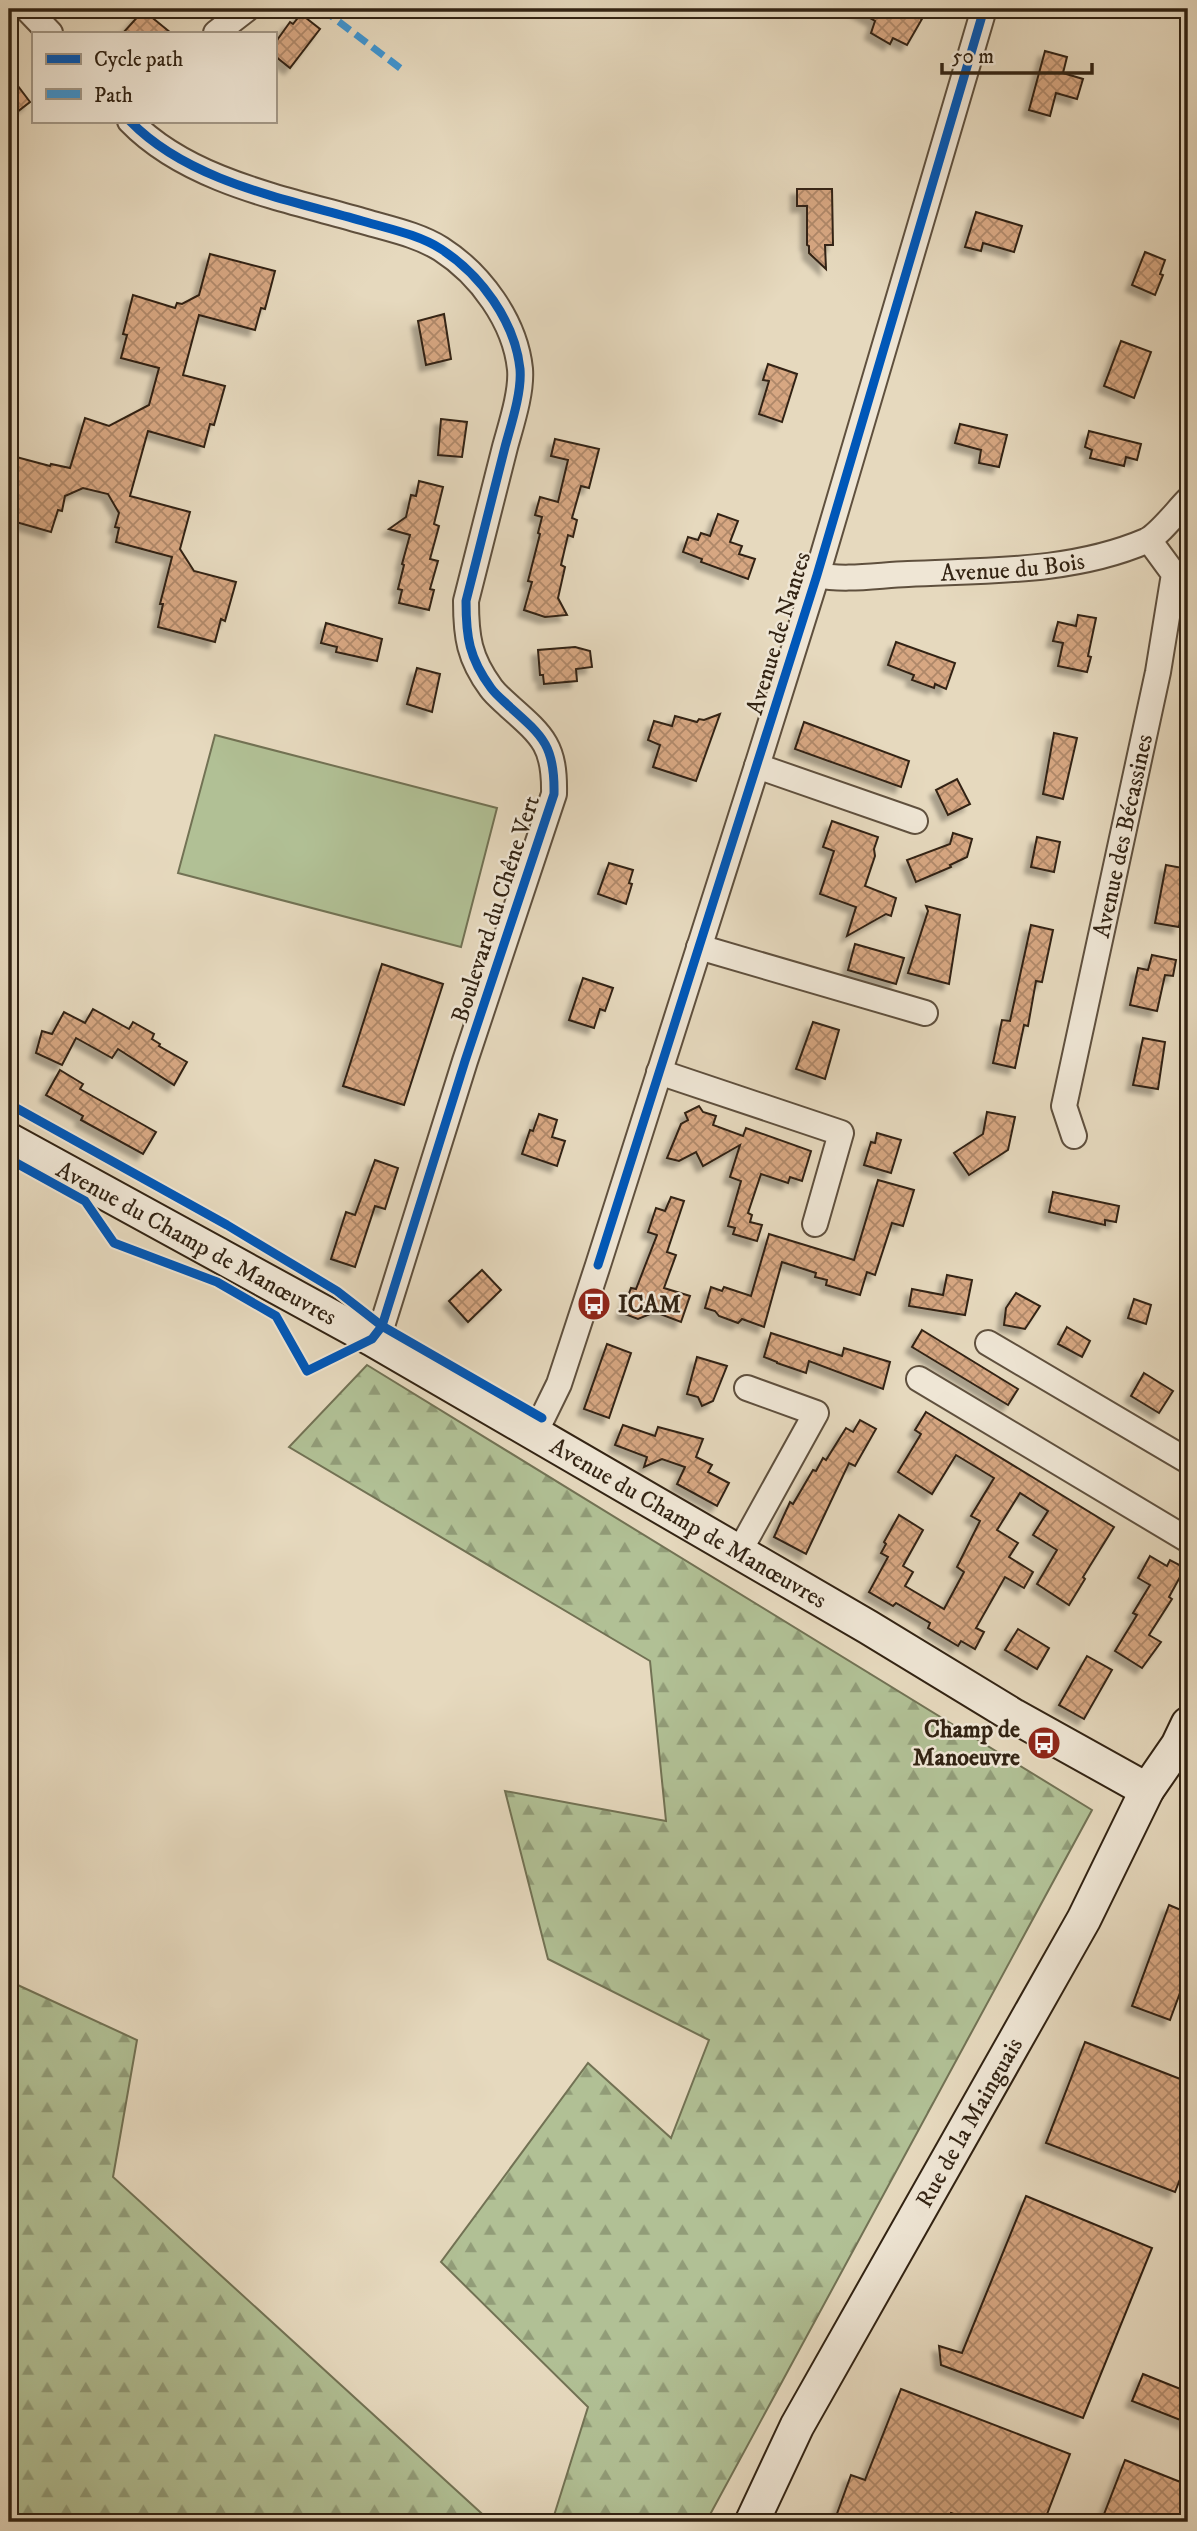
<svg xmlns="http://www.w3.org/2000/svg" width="1197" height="2531" viewBox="0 0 1197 2531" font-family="'IM FELL DW Pica',serif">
	<defs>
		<pattern id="forest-firs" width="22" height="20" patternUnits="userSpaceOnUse" patternTransform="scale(1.75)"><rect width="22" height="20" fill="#b1c095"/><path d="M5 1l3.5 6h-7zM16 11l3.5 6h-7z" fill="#919c78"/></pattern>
		<pattern id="building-cross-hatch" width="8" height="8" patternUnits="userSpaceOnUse" patternTransform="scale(1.75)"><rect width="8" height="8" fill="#d7a782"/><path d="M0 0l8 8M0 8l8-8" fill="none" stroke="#af8869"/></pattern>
		<filter id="shadow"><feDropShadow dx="-6" dy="6" stdDeviation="2" flood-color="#0004"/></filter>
	</defs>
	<rect width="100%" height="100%" fill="#e6d9be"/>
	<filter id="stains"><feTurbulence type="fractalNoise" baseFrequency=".00286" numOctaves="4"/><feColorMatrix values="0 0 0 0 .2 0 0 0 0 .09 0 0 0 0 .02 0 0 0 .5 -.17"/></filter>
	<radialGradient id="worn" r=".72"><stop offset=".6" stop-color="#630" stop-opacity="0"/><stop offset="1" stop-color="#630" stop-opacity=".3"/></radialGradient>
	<path fill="#b1c095" stroke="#727254" stroke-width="2" d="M215,735L497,808L461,947L178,873Z"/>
	<g fill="url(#forest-firs)" stroke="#727254" stroke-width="2">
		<path d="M367,1365L1092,1810L706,2522H552L588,2407L441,2262L588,2063L671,2138L709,2040L548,1959L505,1791L666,1821L650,1661L289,1447Z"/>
		<path d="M9,1981L137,2040L113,2177L491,2522H9Z"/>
	</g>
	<g fill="url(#building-cross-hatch)" stroke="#322313" stroke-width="2" filter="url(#shadow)">
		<path d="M854,9H903L922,19L907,45L893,38L890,44L871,33L875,21Z"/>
		<path d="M141,13L147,17L149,15L171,33H123Z"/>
		<path d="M301,14L320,29L290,68L275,56V43L290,22L293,24Z"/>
		<path d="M1045,51L1067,57L1063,73L1083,79L1077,99L1056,93L1050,116L1029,110Z"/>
		<path d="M9,74L30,102L17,112L9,102Z"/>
		<path d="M797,189H832L833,245H825L826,269L809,253V246L807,245V206H797Z"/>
		<path d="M976,212L1022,226L1014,252L983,243L981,251L965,247Z"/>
		<path d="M1145,252L1165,260L1160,274L1163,275L1155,295L1132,285Z"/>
		<path d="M210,254L275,271L265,309L261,308L255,330L199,315L183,375L225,386L214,425L210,424L204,447L148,431L130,496L190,512L180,549L194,571L236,582L225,621L221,619L215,642L158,627L163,604H160L172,557L116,542L119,528L115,527L119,513L108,494L83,488L65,496L62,511L58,510L51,532L9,520V455L50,466L51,464L70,468L85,418L109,426L149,405L159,368L121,358L127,335L123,334L133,295L175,308L177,303L182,304L199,295Z"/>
		<path d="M444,314L451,359L426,365L418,321Z"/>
		<path d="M1121,341L1151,352L1134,398L1104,386Z"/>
		<path d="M768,364L797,374L782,422L759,414L769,381L763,380Z"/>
		<path d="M441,419L467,422L462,457L438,455Z"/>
		<path d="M960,424L1007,435L999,467L979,463L981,450L955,443Z"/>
		<path d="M1089,431L1141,444L1137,460L1126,457L1124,466L1090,458L1092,450L1085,447Z"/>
		<path d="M555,439L599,449L589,488L581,486L572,518L577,520L573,537L568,535L561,565L565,567L558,598L567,615L545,617L524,610L532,582L528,581L540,534L538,533L542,517L535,515L540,497L558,502L568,460L551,456Z"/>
		<path d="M419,481L443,487L434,524L439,526L430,559L438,561L430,589L434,590L429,610L399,603L402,590L398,589L404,565L402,564L410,535L389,529L406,517L411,495L416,496Z"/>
		<path d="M718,514L738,521L730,542L742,546L739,554L755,559L748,579L701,562L702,559L683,552L688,537L698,540L701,533L710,536Z"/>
		<path d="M1078,615L1096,618L1088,656L1091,657L1087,672L1058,666L1063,643L1053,641L1058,622L1076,626Z"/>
		<path d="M326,623L382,639L377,661L336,652L337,647L321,643Z"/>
		<path d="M896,642L955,663L946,689L935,684L934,688L912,680L914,675L888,665Z"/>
		<path d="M575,647L590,651L592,667L576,669L577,681L544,684L543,675H540L538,650Z"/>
		<path d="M417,668L440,674L432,712L407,704Z"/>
		<path d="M720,714L696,781L653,767L660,745L648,740L654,721L672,726L675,716L697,722L699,719L704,720Z"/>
		<path d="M804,722L909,761L901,787L795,749Z"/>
		<path d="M1054,733L1077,738L1063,799L1043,794Z"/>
		<path d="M957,779L970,804L948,815L936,790Z"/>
		<path d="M832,821L878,837L874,849L875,856L865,886L896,898L891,916L886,914L847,936L856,907L820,894L834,851L823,847Z"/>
		<path d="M953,833L972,839L967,857L950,865L951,867L916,882L907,860L950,844Z"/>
		<path d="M1037,837L1060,842L1054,872L1031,867Z"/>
		<path d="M609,863L633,870L629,883L632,884L626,904L598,894Z"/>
		<path d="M1166,865L1188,869L1179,927L1155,923Z"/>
		<path d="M926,906L960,915L949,984L908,973L928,911Z"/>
		<path d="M1031,925L1053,930L1042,982L1036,981L1028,1026L1024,1025L1015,1068L993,1063L1002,1020L1010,1021Z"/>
		<path d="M855,944L904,958L896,984L848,970Z"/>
		<path d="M1152,955L1176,960L1173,976L1165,975L1157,1011L1130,1005L1138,968L1148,970Z"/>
		<path d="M382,964L443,984L404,1105L343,1086Z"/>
		<path d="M583,978L613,988L605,1011L600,1009L594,1028L569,1020Z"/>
		<path d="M93,1009L129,1029L133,1022L154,1034L152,1039L160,1044L159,1046L187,1062L174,1085L118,1049L112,1058L76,1038L62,1065L36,1053L42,1031L52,1034L64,1012L85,1023Z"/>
		<path d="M813,1022L839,1030L825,1079L796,1069Z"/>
		<path d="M1143,1038L1165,1042L1158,1089L1133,1085Z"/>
		<path d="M60,1070L83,1084L80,1089L156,1132L143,1154L81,1120L83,1116L46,1095Z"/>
		<path d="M699,1106L703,1112L716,1116L713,1125L743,1136L746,1128L811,1151L802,1181L790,1177L788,1183L761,1174L748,1213L752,1215L750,1222L762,1225L757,1241L733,1234L735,1228L728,1226L741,1181L730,1177L740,1145L703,1166L696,1152L679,1161L667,1158L681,1124L688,1120L685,1113Z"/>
		<path d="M987,1112L1015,1117L1008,1150L969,1175L954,1153L983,1134Z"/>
		<path d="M539,1114L557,1120L552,1137L565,1141L557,1166L522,1154L530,1130L533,1131Z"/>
		<path d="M877,1133L901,1140L891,1173L864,1165L871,1142L875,1143Z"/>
		<path d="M375,1160L398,1168L385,1209L375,1206L355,1267L331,1259L346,1212L355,1215Z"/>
		<path d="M878,1180L914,1190L903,1226L892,1223L875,1275L867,1272L860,1295L826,1285L827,1280L815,1277L816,1273L782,1262L764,1327L742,1319L738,1323L719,1316L715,1311L705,1308L711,1287L722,1291L724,1287L751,1296L769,1234L854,1260Z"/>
		<path d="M1053,1192L1119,1206L1116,1222L1105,1220V1225L1049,1212Z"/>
		<path d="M671,1197L684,1201L667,1252L676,1255L664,1288L690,1296L681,1322L655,1312L638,1319L622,1313L631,1288L636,1289L657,1235L648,1232L656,1208L665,1211Z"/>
		<path d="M482,1270L501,1290L468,1322L449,1301Z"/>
		<path d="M947,1275L972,1280L965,1315L909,1306L912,1289L943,1295Z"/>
		<path d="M1016,1293L1040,1306L1025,1329L1004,1325L1006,1308Z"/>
		<path d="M1134,1299L1151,1305L1146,1324L1128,1318Z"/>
		<path d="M1067,1327L1090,1341L1082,1357L1058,1344Z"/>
		<path d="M922,1330L1018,1389L1008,1405L912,1347Z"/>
		<path d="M771,1333L842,1356L844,1348L890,1362L883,1389L809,1361L806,1373L777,1363V1362L764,1357Z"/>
		<path d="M607,1344L631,1353L609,1418L584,1409Z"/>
		<path d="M697,1357L727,1366L713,1401L702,1406L698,1397L687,1394Z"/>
		<path d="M1144,1373L1173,1391L1159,1413L1131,1396Z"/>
		<path d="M926,1412L1114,1527L1083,1577L1085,1579L1069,1605L1037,1584L1057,1550L1033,1535L1048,1511L1020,1493L997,1530L1018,1543L1009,1557L1033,1572L1024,1588L1005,1577L976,1628L984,1632L975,1649L961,1641L958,1646L928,1628L930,1623L896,1603L893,1606L869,1592L888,1557L881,1553L886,1544L884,1542L899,1515L923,1530L903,1566L913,1572L905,1586L944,1609L964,1572L957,1567L980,1521L971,1516L994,1478L956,1455L932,1494L898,1472L921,1434L915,1430Z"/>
		<path d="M860,1420L876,1429L855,1466L849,1463L806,1554L774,1537L790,1502L793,1504L813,1470L816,1471L823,1458L826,1460L846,1428L853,1432Z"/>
		<path d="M623,1425L655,1436L658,1427L703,1439L696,1457L712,1465L708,1472L729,1483L717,1506L677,1484L685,1467L662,1459L644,1467L647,1457L615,1445Z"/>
		<path d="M1150,1556L1167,1566L1170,1560L1185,1568L1169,1597L1172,1599L1149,1635L1161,1642L1142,1668L1115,1651L1137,1615L1133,1613L1150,1585L1138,1578Z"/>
		<path d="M1018,1629L1049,1648L1037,1669L1005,1650Z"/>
		<path d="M1087,1656L1112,1670L1084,1719L1059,1705Z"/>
		<path d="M1169,1905L1188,1913V1971L1170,2020L1132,2006Z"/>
		<path d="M1085,2042L1188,2082V2159L1175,2192L1046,2143Z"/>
		<path d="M1026,2196L1152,2248L1083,2418L941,2365L939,2346L962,2353Z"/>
		<path d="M1143,2374L1188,2392V2423L1132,2401Z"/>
		<path d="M901,2389L1070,2454L1044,2522H976L951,2513L947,2522H834L851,2475L865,2480Z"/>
		<path d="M1125,2460L1188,2485V2522H1101Z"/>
	</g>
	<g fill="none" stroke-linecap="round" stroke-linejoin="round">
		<defs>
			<g id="street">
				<path d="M27,9L50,33"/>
				<path d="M216,33L247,9"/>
				<path d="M130,121C189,182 287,199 366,222C390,229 419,235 441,249C480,274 515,321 520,369C522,392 511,425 505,447C492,498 479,550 466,601C466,637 469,658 491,688C496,695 504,701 510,707C544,737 555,747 554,794L465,1061L382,1326L372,1339"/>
				<path id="s1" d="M817,575C845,581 879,575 908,574C987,570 1071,573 1146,541C1159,535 1177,511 1188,500"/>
				<path d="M757,766L915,821"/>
				<path d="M699,947L925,1013"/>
				<path d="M659,1072L841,1133L815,1224"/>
				<path id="s2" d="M1074,1136L1064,1106L1158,672L1174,574L1149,540"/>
				<path d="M988,1343L1188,1461"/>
				<path d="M919,1379L1188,1540"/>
				<path d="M535,1433L559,1384L598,1265L757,766L817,575L984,9"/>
				<path d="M739,1552L816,1413L747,1388"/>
			</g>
			<g id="secondary">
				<path id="s3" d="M9,1140L372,1339L868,1627L1014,1716L1147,1790"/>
				<path id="s4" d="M752,2522L797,2426L1084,1919L1147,1790L1178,1745L1188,1724"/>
			</g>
		</defs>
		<use href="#street" stroke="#5f503e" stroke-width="28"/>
		<use href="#secondary" stroke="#322313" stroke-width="37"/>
		<use href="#street" stroke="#efe6d5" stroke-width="24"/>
		<use href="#secondary" stroke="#efe6d5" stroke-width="33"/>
		<path stroke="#3d95d3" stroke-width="7" stroke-dasharray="14 7" stroke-linecap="butt" d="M322,9L404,71"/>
		<defs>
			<g id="cycleway">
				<path d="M9,1104L227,1225L337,1291L382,1326L542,1418"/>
				<path d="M9,1159L85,1201L114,1243L217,1282L276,1316L307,1371L372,1339L382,1326L465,1061L554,794C555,747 544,737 510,707C504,701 496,695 491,688C469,658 466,637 466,601C479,550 492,498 505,447C511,425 522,392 520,369C515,321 480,274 441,249C419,235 390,229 366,222C287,199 189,182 130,121"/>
				<path d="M598,1265L817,575L984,9"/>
			</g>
		</defs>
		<use href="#cycleway" stroke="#efe6d5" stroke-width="13"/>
		<use href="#cycleway" stroke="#0057b8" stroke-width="9"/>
	</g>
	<defs>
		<symbol id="bus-disc" viewBox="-11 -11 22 22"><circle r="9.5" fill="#8f2418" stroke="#efe6d5"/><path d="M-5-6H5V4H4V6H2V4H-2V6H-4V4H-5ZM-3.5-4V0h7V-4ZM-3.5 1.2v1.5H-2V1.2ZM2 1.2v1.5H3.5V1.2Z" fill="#fff"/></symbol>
	</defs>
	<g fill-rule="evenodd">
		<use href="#bus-disc" x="575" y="1285" width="38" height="38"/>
		<use href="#bus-disc" x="1025" y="1724" width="38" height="38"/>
	</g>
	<g text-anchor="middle" stroke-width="5" stroke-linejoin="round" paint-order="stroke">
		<g font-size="24" fill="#322313" stroke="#efe6d5">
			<text dy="8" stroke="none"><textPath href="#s1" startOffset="196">Avenue du Bois</textPath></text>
			<text transform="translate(778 633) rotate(-73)" y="8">Avenue de Nantes</text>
			<text dy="8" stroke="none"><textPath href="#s2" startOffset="308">Avenue des Bécassines</textPath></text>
			<text transform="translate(495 909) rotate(-72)" y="8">Boulevard du Chêne Vert</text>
			<text dy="8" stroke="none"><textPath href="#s3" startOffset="214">Avenue du Champ de Manœuvres</textPath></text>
			<text dy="8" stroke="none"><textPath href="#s3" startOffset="780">Avenue du Champ de Manœuvres</textPath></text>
			<text dy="8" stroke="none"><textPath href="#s4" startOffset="455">Rue de la Mainguais</textPath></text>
		</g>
		<g font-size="24" font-weight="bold" fill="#322313" stroke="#efe6d5" text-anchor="start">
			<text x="618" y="1312">ICAM</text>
			<text x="1020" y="1737" text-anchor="end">Champ de<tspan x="1020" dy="28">Manoeuvre</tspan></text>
		</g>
	</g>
	<rect width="1197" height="2531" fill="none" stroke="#e6d9be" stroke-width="35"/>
	<rect x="10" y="10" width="1176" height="2510" fill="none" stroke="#322313" stroke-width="3.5"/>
	<rect x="18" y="18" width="1162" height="2496" fill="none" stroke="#322313" stroke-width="2"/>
	<rect x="32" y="32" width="245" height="91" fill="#efe6d5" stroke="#a39887" stroke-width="2"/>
	<rect x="46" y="54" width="35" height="10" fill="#0057b8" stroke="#a39887" stroke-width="2"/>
	<text x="94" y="66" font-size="21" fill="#322313">Cycle path</text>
	<rect x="46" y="89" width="35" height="10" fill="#3d95d3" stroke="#a39887" stroke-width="2"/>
	<text x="94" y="102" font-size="21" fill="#322313">Path</text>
	<path d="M942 63v10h150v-10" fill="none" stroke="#322313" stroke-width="3.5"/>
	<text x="952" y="63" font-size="21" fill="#322313" stroke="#efe6d5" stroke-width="5" paint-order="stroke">50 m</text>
	<rect width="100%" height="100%" filter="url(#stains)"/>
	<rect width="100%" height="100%" fill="url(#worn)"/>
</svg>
